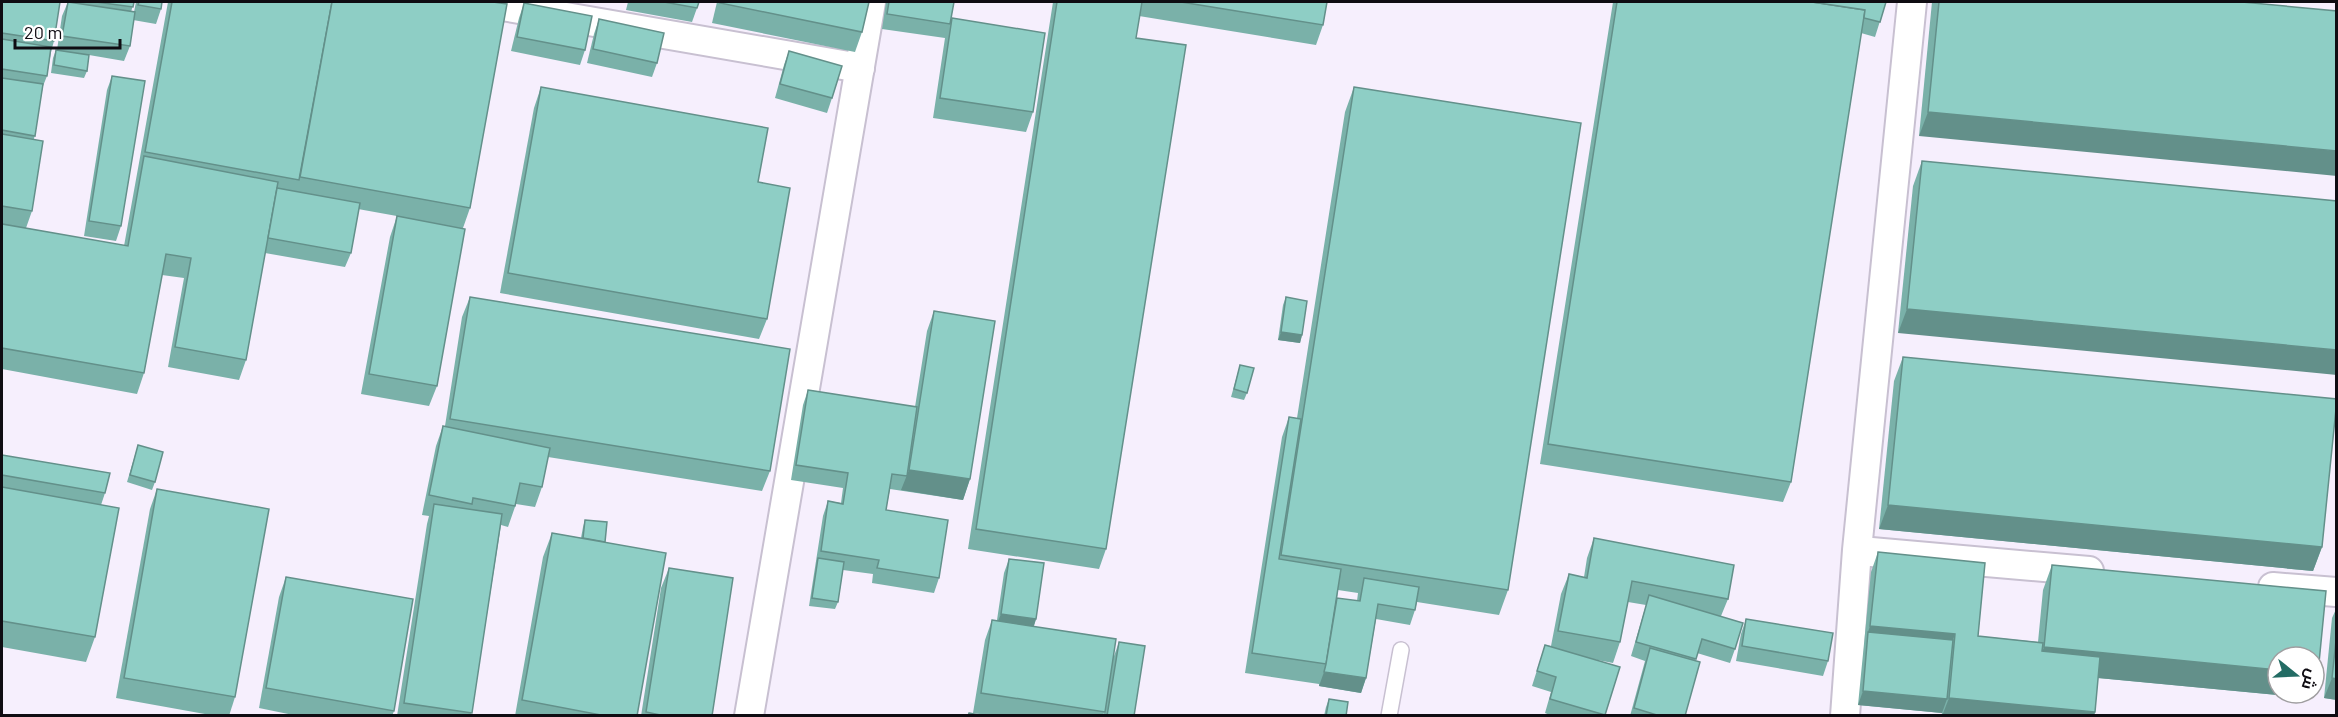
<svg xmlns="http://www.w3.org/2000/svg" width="2338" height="717" viewBox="0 0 2338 717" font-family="Barlow,Cairo,sans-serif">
	<rect width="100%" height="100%" fill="#f6effd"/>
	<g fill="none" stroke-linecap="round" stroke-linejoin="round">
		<defs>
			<path id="service" d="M1389,716L1401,650"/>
			<g id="minor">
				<path d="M479,2L860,68"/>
				<path d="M1860,551L2089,571"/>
				<path d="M2273,587L2336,592"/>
				<path d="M749,716L871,2"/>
				<path d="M1845,716L1857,550L1912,2"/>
			</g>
		</defs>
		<use href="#service" stroke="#c8c0d1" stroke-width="18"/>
		<use href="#minor" stroke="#c8c0d1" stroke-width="32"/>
		<use href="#service" stroke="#fff" stroke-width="15"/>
		<use href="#minor" stroke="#fff" stroke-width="28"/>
	</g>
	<g fill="#7ab1a9" fill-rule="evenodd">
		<path d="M2,2L54,41L51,52L47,76L43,86L34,139L32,211L26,228L124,246L168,2H493L470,208L463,228L437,386L429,406L361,394L390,237L397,216L419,220L358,209L351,253L345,267L265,253L246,360L239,380L168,367L184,278L162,275L144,373L137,394L2,369Z"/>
		<path d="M68,2L74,3V2H134L131,12H134L136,2H162L161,9L156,24L133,20L130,46L124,61L89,55L87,71L84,78L51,73L53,58L56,50H57L62,16Z"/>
		<path d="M628,2H699L697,8L692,22L626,10Z"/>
		<path d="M717,2H869L862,32L855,52L712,23Z"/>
		<path d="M886,2H954L950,24L952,18L1033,112L1026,132L933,118L945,38L882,29Z"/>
		<path d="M1053,2H1327L1323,25L1316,45L1139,16L1136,38L1106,549L1099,569L968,549Z"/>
		<path d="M1613,2H1886L1875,37L1861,33L1791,482L1783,502L1540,464Z"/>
		<path d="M1932,2H2242L1919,136Z"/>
		<path d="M524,3L585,50L580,65L511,51L519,18Z"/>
		<path d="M599,19L657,63L652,77L587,63L594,34Z"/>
		<path d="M789,51L832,98L827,113L775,98L784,65Z"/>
		<path d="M112,76L121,226L116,241L84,236L107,90Z"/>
		<path d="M541,87L758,182L767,319L759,339L500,293L534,108Z"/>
		<path d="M1354,87L1508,590L1499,615L1417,602L1415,610L1410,625L1376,619L1366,678L1361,693L1319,686V683V684L1245,673L1282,437L1289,417L1297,418L1345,112ZM1338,590L1358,593L1357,601L1337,598Z"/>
		<path d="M1922,161L2337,201L1898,333L1913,186Z"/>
		<path d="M470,297L770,471L762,491L548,457L542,487L535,507L516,504L508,527L501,525L471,716H397L427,524L429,516L422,515L436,446L443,426H445L462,317Z"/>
		<path d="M1286,297L1302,335L1300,343L1278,340L1283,305Z"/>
		<path d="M934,311L970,479L963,500L890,489L886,510L939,578L934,593L872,583L873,574L843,570L838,602L835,609L809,606L823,516L828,501L841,503L843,488L791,480L803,405L808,390L915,407L927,331Z"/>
		<path d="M1903,357L2322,547L2313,571L1879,529L1894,381Z"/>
		<path d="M1240,365L1247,393L1244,400L1231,397Z"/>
		<path d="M138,445L155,482L152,490L127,482Z"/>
		<path d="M2,455L105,493L101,505L95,637L86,662L2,647Z"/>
		<path d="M157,489L235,697L229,716H216L116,698L150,509Z"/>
		<path d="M585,520L605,542L637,716H515L543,557L552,533L581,538L583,527Z"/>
		<path d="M1594,538L1728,599L1721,616L1735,649L1730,663L1697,653L1695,661L1685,716H1630L1645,661L1631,656L1646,605L1628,602L1620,642L1613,663L1592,659L1605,716H1552L1545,713L1551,692L1532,686L1545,645L1551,646L1561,594L1569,574L1584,577L1587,558Z"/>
		<path d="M1878,552L1985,563L1978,636L2038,642L2043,590L2052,565L2326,591L2318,673L2314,684V657H2278V693H2311L2309,698L2098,678L2095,712L2094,716H1941L1942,713L1858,705L1871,572Z"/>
		<path d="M1009,559L1036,619L1034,626L1114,656L1119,642L1134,716H1104V713L1103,716H991L973,713L985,640L992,620H997L1004,573Z"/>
		<path d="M669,568L712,716H641L661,588Z"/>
		<path d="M286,577L394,711L392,716H298L259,708L279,597Z"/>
		<path d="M2337,607V700L2324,698L2332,618Z"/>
		<path d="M1746,619L1828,661L1823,676L1736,661L1741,634Z"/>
		<path d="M1329,699L1346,716H1324L1326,707Z"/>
	</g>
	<g fill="#63908a">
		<path d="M1928,112L2337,151V176L1919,136Z"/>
		<path d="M1907,309L2337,350V375L1898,333Z"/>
		<path d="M1281,332L1302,335L1300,343L1278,340Z"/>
		<path d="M909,470L970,479L963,500L901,490Z"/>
		<path d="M1888,505L2322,547L2313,571L1879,529Z"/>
		<path d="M1001,614L1036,619L1031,634L995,628Z"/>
		<path d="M1870,626L1955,634L1948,655L1868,632Z"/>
		<path d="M2044,647L2278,670V693H2311L2309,698L2035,672Z"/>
		<path d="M1324,672L1366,678L1361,693L1319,686Z"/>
		<path d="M2314,673H2318L2314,684Z"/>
		<path d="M2332,678L2337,679V700L2324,698Z"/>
		<path d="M1863,691L1947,699L1942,713L1858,705Z"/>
		<path d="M1949,698L2095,712L2094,716H1942Z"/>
	</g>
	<g fill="#8ecec5" stroke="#63908a" stroke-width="1.5">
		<path d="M2,2H60L54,41L2,33Z"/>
		<path d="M68,2L135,12L130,46L62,36Z"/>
		<path d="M96,2H134L133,7Z"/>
		<path d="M139,2H162L161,9L138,5Z"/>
		<path d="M172,2H332L299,180L145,152Z"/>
		<path d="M332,2H493L507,4L470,208L300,177Z"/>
		<path d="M664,2H699L697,8Z"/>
		<path d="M720,2H869L862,32L720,3Z"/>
		<path d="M889,2H954L950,24L887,14Z"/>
		<path d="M1057,2H1142L1136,38L1186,45L1106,549L976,529Z"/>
		<path d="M1181,2H1327L1323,25Z"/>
		<path d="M1617,2H1812L1865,10L1791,482L1548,444Z"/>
		<path d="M1812,2H1886L1880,22L1864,18L1865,10Z"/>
		<path d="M1939,2H2242L2337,11V151L1928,112Z"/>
		<path d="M524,3L592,16L585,50L517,37Z"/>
		<path d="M952,18L1045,33L1033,112L940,98Z"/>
		<path d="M599,19L664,33L657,63L593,49Z"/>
		<path d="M2,39L51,47L47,76L2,69Z"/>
		<path d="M56,50L89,55L87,71L54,65Z"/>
		<path d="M789,51L842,66L832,98L780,84Z"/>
		<path d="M112,76L145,81L121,226L89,221Z"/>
		<path d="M2,78L43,84L35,136L2,130Z"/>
		<path d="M541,87L768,128L758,182L790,188L767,319L508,273Z"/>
		<path d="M1354,87L1581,123L1508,590L1281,555Z"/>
		<path d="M2,134L43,141L32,211L2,206Z"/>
		<path d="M144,156L278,182L246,360L175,347L191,258L166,254L144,373L2,348V224L128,246Z"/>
		<path d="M1922,161L2337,201V350L1907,309Z"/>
		<path d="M277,188L360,203L351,253L268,238Z"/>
		<path d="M397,216L465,229L437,386L369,374Z"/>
		<path d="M470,297L790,349L770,471L450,419Z"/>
		<path d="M1286,297L1307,301L1302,335L1281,332Z"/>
		<path d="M934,311L995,321L970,479L909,470Z"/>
		<path d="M1903,357L2337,399L2322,547L1888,505Z"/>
		<path d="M1240,365L1254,368L1247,393L1234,389Z"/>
		<path d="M808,390L917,407L907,476L892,474L886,510L948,520L939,578L877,568L879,560L821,551L828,501L843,504L848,473L796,465Z"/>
		<path d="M1289,417L1301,419L1279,559L1341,569L1326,664L1252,653Z"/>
		<path d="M443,426L550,448L542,487L520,483L515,506L473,498L472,504L429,495Z"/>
		<path d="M138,445L163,452L155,482L130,475Z"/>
		<path d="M2,455L110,473L105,493L2,475Z"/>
		<path d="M2,487L119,508L95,637L2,621Z"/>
		<path d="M157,489L269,509L235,697L124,678Z"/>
		<path d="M434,504L502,514L472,713L404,703Z"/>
		<path d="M585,520L607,522L605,542L583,538Z"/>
		<path d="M552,533L666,553L637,716H606L522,700Z"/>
		<path d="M1594,538L1734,565L1728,599L1632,581L1620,642L1558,631L1569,574L1587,578Z"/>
		<path d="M1878,552L1985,563L1978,636L2043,643L2042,651L2100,657L2095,712L1949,698L1955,634L1870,626Z"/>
		<path d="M818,558L844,562L838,602L812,598Z"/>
		<path d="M1009,559L1044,563L1036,619L1001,614Z"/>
		<path d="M2052,565L2326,591L2318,673H2314V657H2278V670L2044,647Z"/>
		<path d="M669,568L733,578L712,716H665L646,712Z"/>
		<path d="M286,577L413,599L394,711L266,688Z"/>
		<path d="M1364,578L1419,587L1415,610L1378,604L1366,678L1324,672L1326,664L1337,598L1360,601Z"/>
		<path d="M1649,595L1743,623L1735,649L1702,639L1696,659L1636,642Z"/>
		<path d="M1746,619L1833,633L1828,661L1742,646Z"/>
		<path d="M992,620L1116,639L1105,712L981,693Z"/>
		<path d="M2337,631V679L2332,678Z"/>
		<path d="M1868,632L1953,640L1947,699L1863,691Z"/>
		<path d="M1119,642L1145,646L1134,716H1107Z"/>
		<path d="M1545,645L1620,667L1605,715L1550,699L1556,677L1537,671Z"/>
		<path d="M1650,648L1700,662L1685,716H1660L1634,708Z"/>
		<path d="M1329,699L1348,702L1346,716H1326Z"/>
		<path d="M969,713L985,716H968Z"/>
	</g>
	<rect width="2338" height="717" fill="none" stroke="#0f0c12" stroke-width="6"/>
	<g transform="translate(2296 675) rotate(108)"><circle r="28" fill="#ffffff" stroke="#9f9ea0" stroke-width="1.5"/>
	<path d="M0-4.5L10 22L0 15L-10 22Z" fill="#236c64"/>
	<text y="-9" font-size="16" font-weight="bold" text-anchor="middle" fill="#0f0c12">ش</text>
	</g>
	<path d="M15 39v9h105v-9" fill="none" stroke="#0f0c12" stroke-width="3"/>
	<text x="24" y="39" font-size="18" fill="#0f0c12" stroke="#ffffff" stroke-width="4.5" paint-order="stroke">20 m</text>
</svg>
